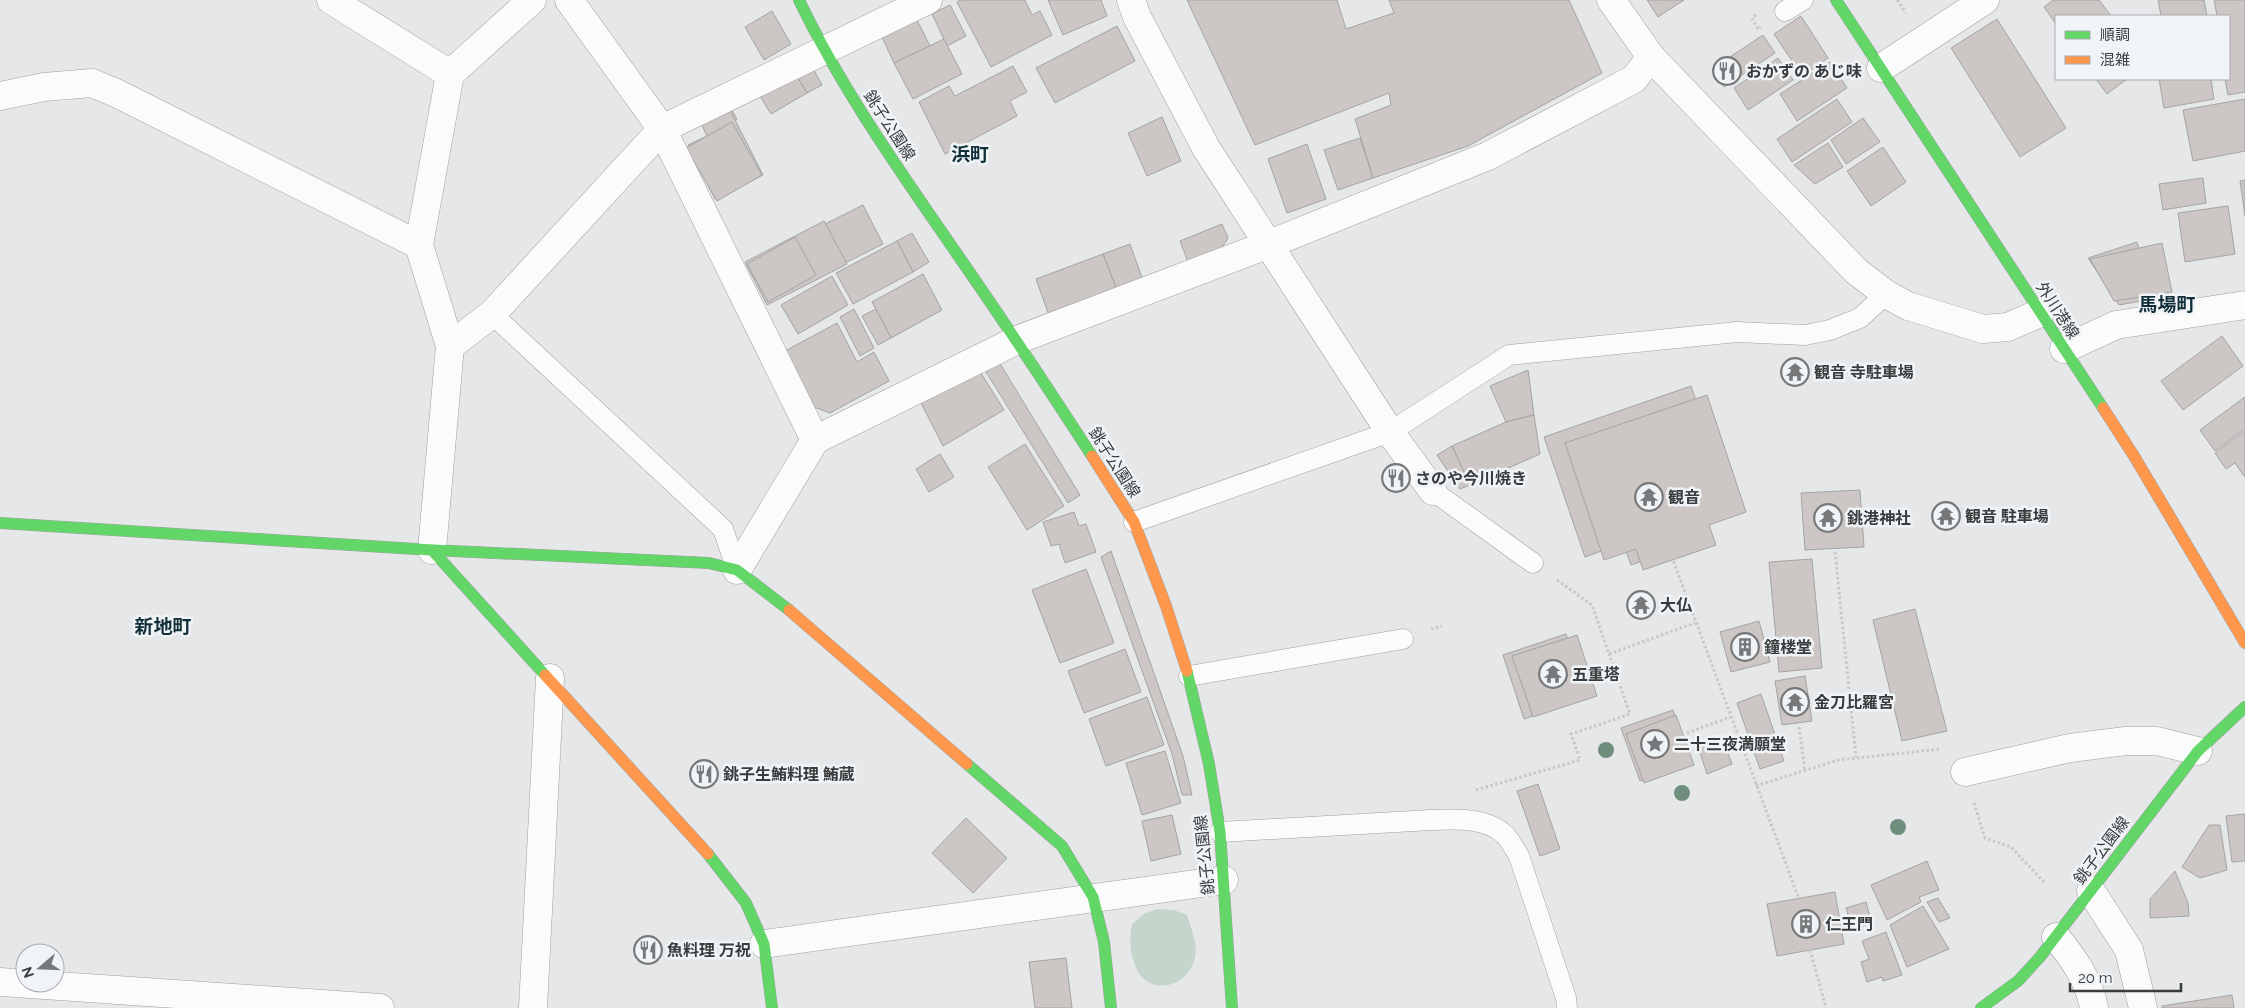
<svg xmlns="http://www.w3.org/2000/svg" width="2245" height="1008" viewBox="0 0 2245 1008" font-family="Raleway,'Noto Sans JP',sans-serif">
	<rect width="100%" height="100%" fill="#e5e7e8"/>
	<path fill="#c6d5cb" d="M1157,909L1174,910L1187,915C1191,928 1198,944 1195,957C1189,987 1151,997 1137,970C1130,956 1129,938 1132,924L1144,914Z"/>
	<g fill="#ccc6c4" stroke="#a4a4a4">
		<path d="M960,0H1025L1032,15L1040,11L1052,35L991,67L957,2Z"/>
		<path d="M1048,0H1101L1107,16L1063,35Z"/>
		<path d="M1187,0H1337L1346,29L1394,13L1389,0H1569L1602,73L1468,146L1373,178L1355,119L1391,105L1389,93L1255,145Z"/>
		<path d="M1647,0H1684L1658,17Z"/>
		<path d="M2053,0H2099L2111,16H2056V24L2044,7Z"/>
		<path d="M2158,0H2204L2207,16H2161Z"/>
		<path d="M2214,0H2245V92L2228,95L2225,79H2229V16H2217Z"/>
		<path d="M950,5L966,36L947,46L932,14Z"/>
		<path d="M772,11L791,44L764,60L745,27Z"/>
		<path d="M1801,16L1828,58L1802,76L1774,34Z"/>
		<path d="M916,18L930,46L894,63L881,35Z"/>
		<path d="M1997,19L2066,128L2020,157L1951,48Z"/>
		<path d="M1117,26L1135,61L1055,103L1036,68Z"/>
		<path d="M1763,35L1775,53L1724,87L1712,69Z"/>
		<path d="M944,39L962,74L913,99L894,63Z"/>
		<path d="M1778,58L1793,80L1748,110L1734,88Z"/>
		<path d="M809,61L822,85L807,93L793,70Z"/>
		<path d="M1830,62L1847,88L1797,121L1780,94Z"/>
		<path d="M1013,66L1027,92L1010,101L1017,116L945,154L919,102L949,86L955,96Z"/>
		<path d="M793,70L807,93L771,114L757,91Z"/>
		<path d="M2096,79H2127L2107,94Z"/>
		<path d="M2159,79H2211L2214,99L2164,108Z"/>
		<path d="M1837,99L1852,122L1792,162L1777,139Z"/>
		<path d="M2245,99V151L2193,161L2183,110Z"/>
		<path d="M727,102L737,119L711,134L701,117Z"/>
		<path d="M728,106L763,175L715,199L688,145L707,136L700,121Z"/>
		<path d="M1162,117L1181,161L1147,176L1128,133Z"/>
		<path d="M1863,118L1880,142L1846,164L1831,140Z"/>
		<path d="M732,122L762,175L717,201L686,148Z"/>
		<path d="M1360,138L1373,178L1338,190L1324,150Z"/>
		<path d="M1828,143L1843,167L1815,184L1794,165Z"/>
		<path d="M1307,144L1326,199L1287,213L1268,159Z"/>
		<path d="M1883,147L1906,182L1871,206L1847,171Z"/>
		<path d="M2203,178L2206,203L2163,210L2159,184Z"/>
		<path d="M2245,180V216L2240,181Z"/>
		<path d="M863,205L883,244L845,263L825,224Z"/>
		<path d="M2228,206L2235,254L2185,262L2178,213Z"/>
		<path d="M824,221L847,264L767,305L745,262Z"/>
		<path d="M1222,224L1228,238L1222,248L1188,262L1180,241Z"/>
		<path d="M912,233L929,262L913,272L897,241Z"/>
		<path d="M795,237L816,275L768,302L747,264Z"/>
		<path d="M897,241L913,272L853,304L836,273Z"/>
		<path d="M2137,242L2145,266H2165L2168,296L2119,305L2088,258Z"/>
		<path d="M2162,243L2172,292L2114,301L2090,259Z"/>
		<path d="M1130,244L1144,283L1118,293L1103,254Z"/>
		<path d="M1103,254L1118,293L1050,318L1036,279Z"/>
		<path d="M923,274L942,310L891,338L872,302Z"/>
		<path d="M832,276L848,305L798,334L781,305Z"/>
		<path d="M854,309L874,348L860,356L840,317Z"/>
		<path d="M876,309L891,338L878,345L862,316Z"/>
		<path d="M837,323L857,362L874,352L889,381L830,413L814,407L785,351Z"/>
		<path d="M2222,336L2243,366L2183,410L2161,381Z"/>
		<path d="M999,362L1080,495L1068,503L986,372Z"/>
		<path d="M1528,370L1534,415L1506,422L1490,386Z"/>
		<path d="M981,373L1004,410L943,446L920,401Z"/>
		<path d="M1691,386L1733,506L1694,520L1701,541L1631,565L1623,543L1585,557L1544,437Z"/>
		<path d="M1707,395L1746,512L1709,525L1716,545L1643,570L1636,549L1604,560L1565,443Z"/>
		<path d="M2245,397V429L2215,451L2200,430Z"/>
		<path d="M1534,415L1540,454L1470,485L1452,446L1506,422Z"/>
		<path d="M2245,431V476H2244L2235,463L2226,469L2215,453Z"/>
		<path d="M1025,444L1064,506L1027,530L988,467Z"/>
		<path d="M1452,446L1470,485L1460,489L1437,455Z"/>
		<path d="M940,454L954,477L929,492L916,469Z"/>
		<path d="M1860,490L1864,547L1805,550L1801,493Z"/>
		<path d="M1074,512L1079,526L1086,524L1096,552L1065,563L1059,544L1051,546L1043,522Z"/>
		<path d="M1111,551L1183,756L1192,795H1182L1172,754L1101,557Z"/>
		<path d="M1812,559L1822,668L1779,672L1769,562Z"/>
		<path d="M1086,569L1114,643L1060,663L1032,590Z"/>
		<path d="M1915,609L1947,731L1902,741L1873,620Z"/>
		<path d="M1759,621L1770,662L1731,672L1720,632Z"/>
		<path d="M1566,634L1587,697L1524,719L1503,655Z"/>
		<path d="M1577,635L1597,696L1533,717L1512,656Z"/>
		<path d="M1125,649L1141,692L1084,713L1068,671Z"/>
		<path d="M1805,676L1812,721L1782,725L1775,681Z"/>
		<path d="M1761,694L1784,761L1760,769L1737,703Z"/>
		<path d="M1147,697L1164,745L1106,766L1089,719Z"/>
		<path d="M1673,710L1691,763L1640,781L1621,728Z"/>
		<path d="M1676,715L1694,765L1644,783L1626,734Z"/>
		<path d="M1723,739L1732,764L1707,774L1698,747Z"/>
		<path d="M1165,751L1181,803L1142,815L1126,763Z"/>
		<path d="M1538,784L1560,849L1540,856L1517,791Z"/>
		<path d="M2245,814V861L2232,862L2226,816Z"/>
		<path d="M1172,815L1181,854L1151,861L1142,821Z"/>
		<path d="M966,818L1007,858L973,893L932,853Z"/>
		<path d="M2209,825H2220L2227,870L2200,878L2182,867Z"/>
		<path d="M1927,861L1939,890L1919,897L1921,902L1887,920L1871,885Z"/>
		<path d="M2175,871L2188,903L2189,916L2150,918V899Z"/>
		<path d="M1835,892L1844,944L1777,956L1767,904Z"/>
		<path d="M1938,898L1950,918L1939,922L1927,902Z"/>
		<path d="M1866,902L1872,924L1852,928L1846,908Z"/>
		<path d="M1923,906L1949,949L1907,967L1890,925Z"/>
		<path d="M1886,932L1902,975L1883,981L1882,977L1867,982L1861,962L1869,959L1862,941Z"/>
		<path d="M1066,958L1072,1008H1035L1029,962Z"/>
		<path d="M2232,995L2234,1008H2162V1006Z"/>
	</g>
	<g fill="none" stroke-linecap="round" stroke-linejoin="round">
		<defs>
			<g id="lane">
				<path d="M1785,11L1803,0"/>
				<path d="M492,314L723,529L737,570"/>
				<path d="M1433,491L1533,563"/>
				<path d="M1134,522L1390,432L1509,355L1737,332L1805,335L1830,330L1860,318L1886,294"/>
				<path d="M1189,676L1403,639"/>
				<path d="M1220,832L1431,820C1454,819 1488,817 1506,836C1511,842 1515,850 1519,856L1566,998L1567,1008"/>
			</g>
			<g id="street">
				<path d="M331,0L450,74"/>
				<path d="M569,0L662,129L815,440"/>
				<path d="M1131,0L1137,17L1206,148L1390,432L1433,491"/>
				<path d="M1611,0L1651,57L1856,271L1886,294L1908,306L1983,329L2008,327L2040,313"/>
				<path d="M1881,68L1985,0"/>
				<path d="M0,96L44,87L92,83L116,93L419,245"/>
				<path d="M450,346L492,314L662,129L928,0"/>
				<path d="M2064,349L2116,325L2245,305"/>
				<path d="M432,550L450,346L419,245L450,74L532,0"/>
				<path d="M737,570L815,440L1017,340L1267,245L1488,156L1634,79L1651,57"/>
				<path d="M1965,772L2070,748L2126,741H2157L2198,751"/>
				<path d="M2091,891L2129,950L2143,1008"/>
				<path d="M2056,937C2074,959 2089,980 2094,1008"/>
				<path d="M764,944L1224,880"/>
				<path d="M0,982L380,1008"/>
				<path d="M533,1008L550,678"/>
			</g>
			<g id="fast">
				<path d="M799,0C842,90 900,171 957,254C1003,320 1048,388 1092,456"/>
				<path d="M1836,0L2103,408"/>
				<path d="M0,523L432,550L545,675"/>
				<path d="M432,550L709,563L737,570L789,610"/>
				<path d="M1187,671L1209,764L1220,832L1232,1008"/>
				<path d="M967,764L1062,846L1093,897L1104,942L1111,1008"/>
				<path d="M708,854L746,903L764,944L772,1008"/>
				<path d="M1981,1008L2018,981L2040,957L2198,751L2245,707"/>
			</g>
			<g id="slow">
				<path d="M2103,408L2134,456L2245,643"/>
				<path d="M1092,456L1134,522L1166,606L1187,671"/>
				<path d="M789,610L967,764"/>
				<path d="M545,675L708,854"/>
			</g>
		</defs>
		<use href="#lane" stroke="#9ea0a0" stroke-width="21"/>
		<use href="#street" stroke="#9ea0a0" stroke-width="29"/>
		<use href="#fast" stroke="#9ea0a0" stroke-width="12"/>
		<use href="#slow" stroke="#9ea0a0" stroke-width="12"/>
		<g stroke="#c7c8c8" stroke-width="3" stroke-dasharray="2.5 2.5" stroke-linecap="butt">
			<path d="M1897,0L1906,13"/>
			<path d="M1756,15L1752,18L1758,29L1761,27"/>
			<path d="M1670,552L1799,899"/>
			<path d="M1835,552L1856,757"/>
			<path d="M1557,580L1592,605L1609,654L1695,623"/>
			<path d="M1431,629L1442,626"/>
			<path d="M1799,727L1805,771"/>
			<path d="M1687,733L1730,717"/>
			<path d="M1756,786L1838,760L1941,749"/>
			<path d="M1476,790L1580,760L1571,734L1630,714L1609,654"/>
			<path d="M1974,803L1985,838L2011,847L2045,883"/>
			<path d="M1810,950L1826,1008"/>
		</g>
		<use href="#lane" stroke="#fbfbfc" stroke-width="20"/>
		<use href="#street" stroke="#fbfbfc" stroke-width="28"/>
		<use href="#fast" stroke="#63d668" stroke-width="11"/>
		<use href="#slow" stroke="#ff974d" stroke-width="11"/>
	</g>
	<g fill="#708e7d">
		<circle cx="1606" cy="750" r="8"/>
		<circle cx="1682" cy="793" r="8"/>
		<circle cx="1898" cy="827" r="8"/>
	</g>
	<defs>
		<symbol id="restaurant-ring" viewBox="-11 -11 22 22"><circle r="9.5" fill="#f1f4f7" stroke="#767879" stroke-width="1.5"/><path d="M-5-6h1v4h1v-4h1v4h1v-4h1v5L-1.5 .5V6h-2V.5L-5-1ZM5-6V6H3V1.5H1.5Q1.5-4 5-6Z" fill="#767879"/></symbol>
		<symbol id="temple-ring" viewBox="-11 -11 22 22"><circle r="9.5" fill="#f1f4f7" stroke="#767879" stroke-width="1.5"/><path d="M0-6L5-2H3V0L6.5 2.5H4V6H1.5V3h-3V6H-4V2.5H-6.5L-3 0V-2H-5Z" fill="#767879"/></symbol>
		<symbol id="building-ring" viewBox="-11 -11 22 22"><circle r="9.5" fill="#f1f4f7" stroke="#767879" stroke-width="1.5"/><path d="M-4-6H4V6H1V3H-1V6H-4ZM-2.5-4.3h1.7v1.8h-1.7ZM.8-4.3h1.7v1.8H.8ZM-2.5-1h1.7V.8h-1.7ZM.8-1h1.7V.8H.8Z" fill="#767879"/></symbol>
		<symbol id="sight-ring" viewBox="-11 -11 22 22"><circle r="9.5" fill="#f1f4f7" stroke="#767879" stroke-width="1.5"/><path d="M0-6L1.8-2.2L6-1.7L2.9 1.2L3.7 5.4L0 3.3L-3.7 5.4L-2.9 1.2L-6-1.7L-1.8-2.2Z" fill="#767879"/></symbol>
	</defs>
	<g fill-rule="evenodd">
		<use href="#restaurant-ring" x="1711" y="55" width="32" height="32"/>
		<use href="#temple-ring" x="1779" y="356" width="32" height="32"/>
		<use href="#restaurant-ring" x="1380" y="462" width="32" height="32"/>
		<use href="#temple-ring" x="1633" y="481" width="32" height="32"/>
		<use href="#temple-ring" x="1930" y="500" width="32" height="32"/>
		<use href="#temple-ring" x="1812" y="502" width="32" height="32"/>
		<use href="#temple-ring" x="1625" y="589" width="32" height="32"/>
		<use href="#building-ring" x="1729" y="631" width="32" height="32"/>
		<use href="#temple-ring" x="1537" y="658" width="32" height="32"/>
		<use href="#temple-ring" x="1779" y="686" width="32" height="32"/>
		<use href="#sight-ring" x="1639" y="728" width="32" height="32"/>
		<use href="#restaurant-ring" x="688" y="758" width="32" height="32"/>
		<use href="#building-ring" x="1790" y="908" width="32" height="32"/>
		<use href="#restaurant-ring" x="632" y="934" width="32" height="32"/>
	</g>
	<g text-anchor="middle" stroke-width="5" stroke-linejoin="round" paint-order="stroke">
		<g font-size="16" font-weight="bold" fill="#3a3c3d" stroke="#f1f4f7" text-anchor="start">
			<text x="1746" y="77">おかずの あじ味</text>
			<text x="1814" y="378">観音 寺駐車場</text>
			<text x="1415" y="484">さのや今川焼き</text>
			<text x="1668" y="503">観音</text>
			<text x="1965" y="522">観音 駐車場</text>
			<text x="1847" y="524">銚港神社</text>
			<text x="1660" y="611">大仏</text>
			<text x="1764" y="653">鐘楼堂</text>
			<text x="1572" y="680">五重塔</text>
			<text x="1814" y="708">金刀比羅宮</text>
			<text x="1674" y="750">二十三夜満願堂</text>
			<text x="723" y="780">銚子生鮪料理 鮪蔵</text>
			<text x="1825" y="930">仁王門</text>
			<text x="667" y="956">魚料理 万祝</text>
		</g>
		<g font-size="16" fill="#3a3c3d" stroke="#f1f4f7">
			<text transform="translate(890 125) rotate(57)" y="6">銚子公園線</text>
			<text transform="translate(2058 310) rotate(57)" y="6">外川港線</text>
			<text transform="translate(1115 462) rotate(57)" y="6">銚子公園線</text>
			<text transform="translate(2101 850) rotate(-53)" y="6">銚子公園線</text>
			<text transform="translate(1204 855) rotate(-96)" y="6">銚子公園線</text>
		</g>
		<g font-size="19" font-weight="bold" fill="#112f39" stroke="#f1f4f7">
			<text x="970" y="161">浜町</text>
			<text x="2167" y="311">馬場町</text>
			<text x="163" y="633">新地町</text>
		</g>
	</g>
	<rect x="2055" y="15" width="175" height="65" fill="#f1f4f7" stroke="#a8aaad"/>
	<rect x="2065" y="31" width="25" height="8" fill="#63d668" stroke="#a8aaad"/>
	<text x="2100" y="40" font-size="15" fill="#3a3c3d">順調</text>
	<rect x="2065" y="56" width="25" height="8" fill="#ff974d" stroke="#a8aaad"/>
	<text x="2100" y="65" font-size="15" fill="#3a3c3d">混雑</text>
	<g transform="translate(40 968) rotate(251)"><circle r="24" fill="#f1f4f7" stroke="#a8aaad"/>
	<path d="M0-4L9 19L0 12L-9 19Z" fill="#767879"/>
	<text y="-8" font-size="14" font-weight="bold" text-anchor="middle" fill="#3a3c3d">N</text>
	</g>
	<path d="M2070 983v8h111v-8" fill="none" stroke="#3a3c3d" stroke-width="2.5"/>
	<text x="2078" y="983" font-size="15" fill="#3a3c3d" stroke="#f1f4f7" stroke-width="4" paint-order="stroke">20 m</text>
</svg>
